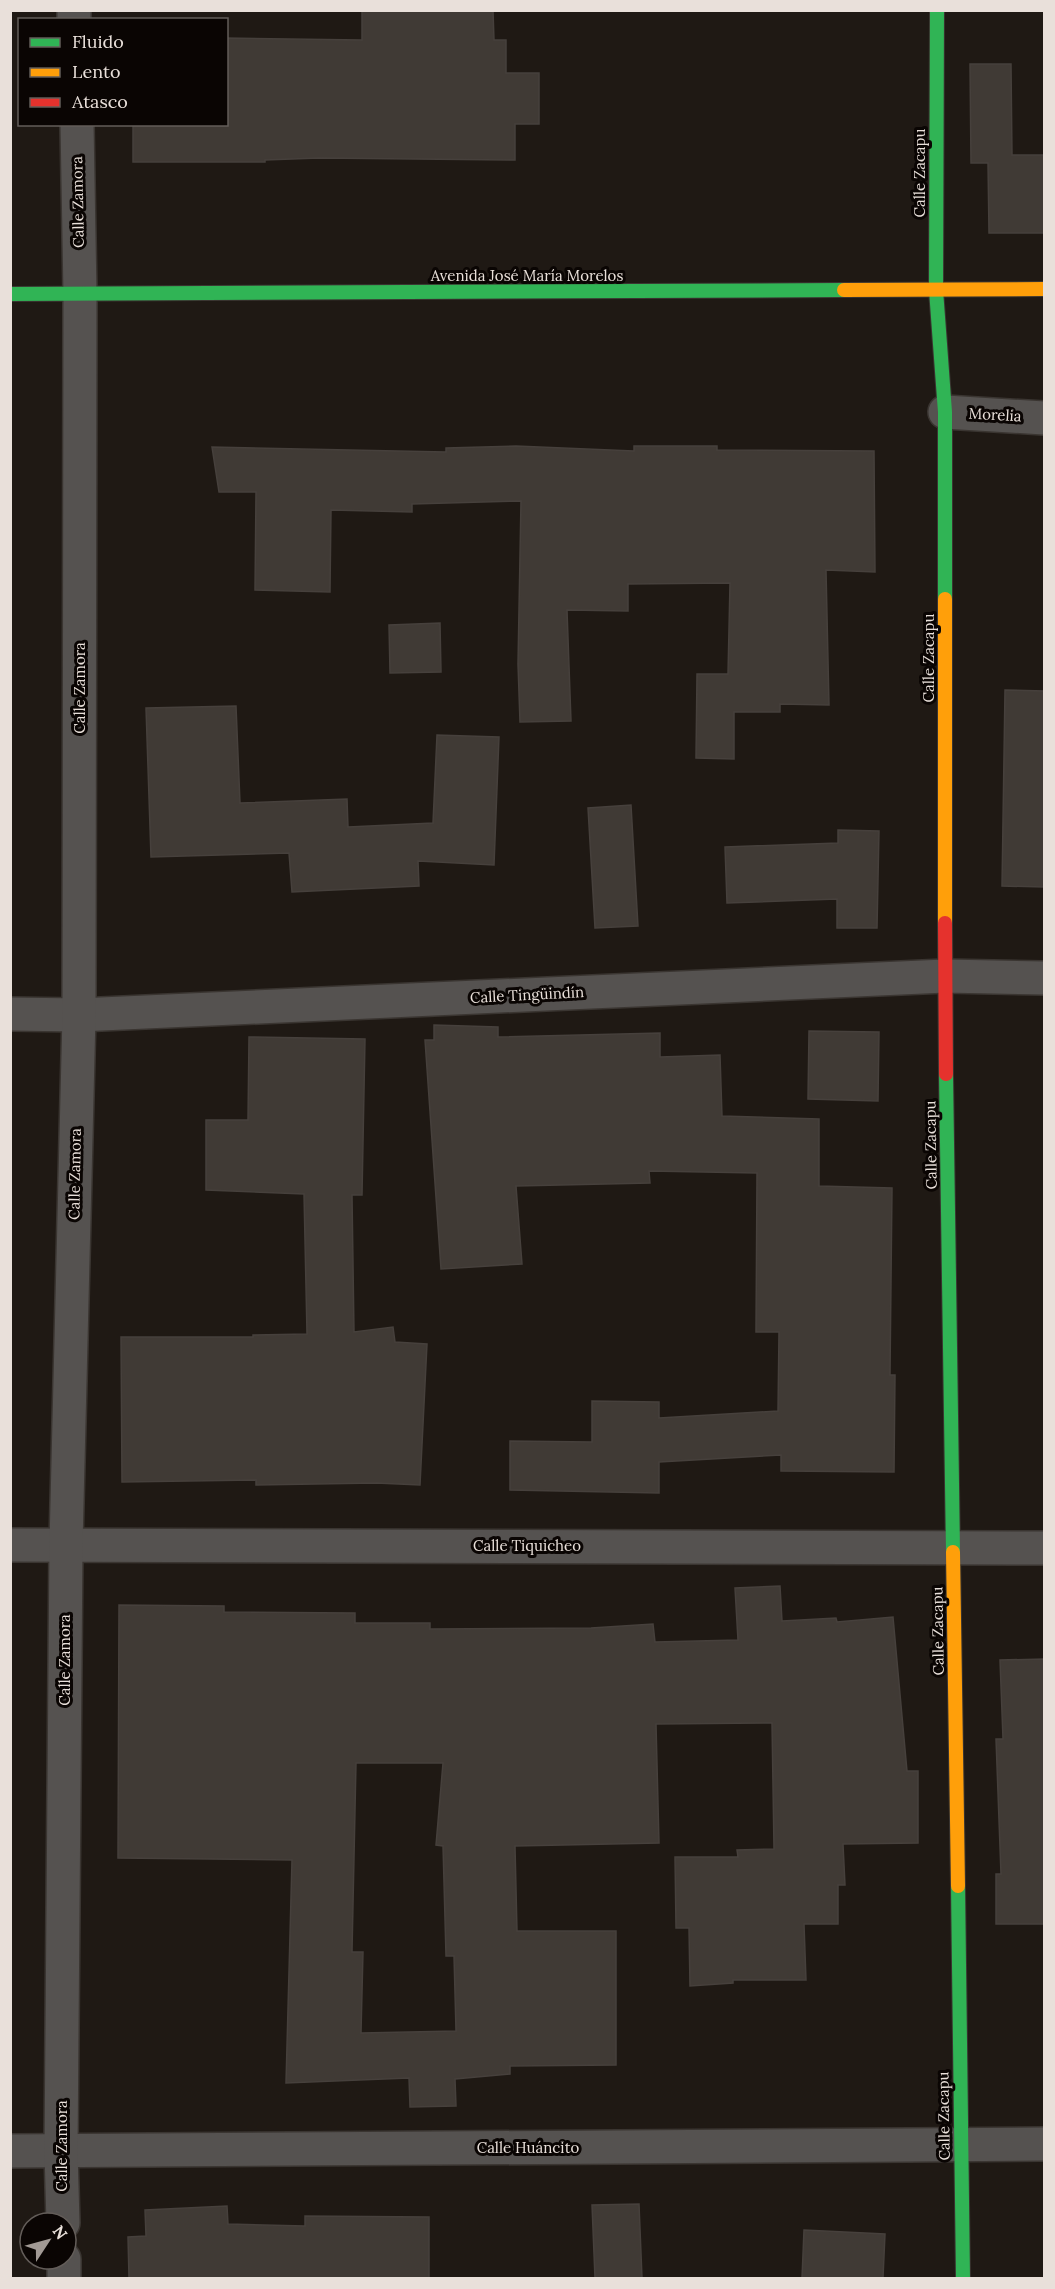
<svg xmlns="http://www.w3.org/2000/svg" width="1055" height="2289" viewBox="0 0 1055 2289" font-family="Lora,serif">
	<rect width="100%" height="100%" fill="#1f1914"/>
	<g fill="#403a35" stroke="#46403c" stroke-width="1.5" fill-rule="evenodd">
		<path d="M362,10H493L494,40H506V73H539V124H515V160L319,158L265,160V162H133V124H226V38L362,40Z"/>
		<path d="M970,64H1011L1012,155H1044V233H989L988,163H971Z"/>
		<path d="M516,446L634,451V446H717V450L874,451L875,572L826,570L829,705L780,704V712H734V759L696,758L697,674H728L730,583L628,584V611L567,610L571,721L520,722L518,664L521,501L412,504V512L331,510L330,592L255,590L256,492H219L212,447L446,452V448Z"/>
		<path d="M440,623L441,672L390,673L389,625Z"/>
		<path d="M1005,690L1044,691V887L1002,886Z"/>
		<path d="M236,706L240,803L347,799L348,827L433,823L437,735L499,737L494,865L418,861L419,886L292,892L289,853L151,857L146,708Z"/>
		<path d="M631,805L638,926L595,928L588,808Z"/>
		<path d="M838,830L879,831L877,928H837V899L727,903L725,847L838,843Z"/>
		<path d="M434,1025L498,1027V1037L660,1033V1057L720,1055L722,1116L819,1119V1186L892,1188L890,1375H895L894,1472L781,1471V1455L659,1462V1493L510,1490V1441L592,1442V1401L659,1402V1418L778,1411L779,1332H756L757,1173L649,1171L650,1183L516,1186L522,1264L441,1269L425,1040H434Z"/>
		<path d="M809,1031L879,1032L878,1101L808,1099Z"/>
		<path d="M249,1037L365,1039L362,1195H352L354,1332L393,1327L395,1342L427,1344L420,1485L376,1483L256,1485V1480L122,1482L121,1337H253V1335L307,1334L304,1194L206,1190V1120H248Z"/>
		<path d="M780,1586L782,1621L836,1618L837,1622L893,1617L907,1771H918V1843L843,1844L845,1885H838V1924H804L806,1980H733V1983L690,1986L689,1928H676L675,1857H738L737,1850L774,1849L772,1723L656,1724L659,1843L515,1846L517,1931H616V2065L510,2066V2074L455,2079L456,2106L410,2107L409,2078L286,2083L292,1860L118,1858L119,1605L224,1606V1612L355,1613V1623H430V1629L591,1628L653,1624L655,1642L738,1640L735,1588ZM356,1763H443L436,1845L443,1846L446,1956H454L456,2031L361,2033L363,1952H352Z"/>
		<path d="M1044,1659V1924H996V1874H1001L996,1739H1003L1000,1660Z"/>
		<path d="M639,2204L642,2278H595L592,2205Z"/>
		<path d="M227,2206L228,2224L305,2226V2216L429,2217V2278H129L128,2237L146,2236L145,2210Z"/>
		<path d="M804,2230L885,2234L883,2278H802Z"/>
	</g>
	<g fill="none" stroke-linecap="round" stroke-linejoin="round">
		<defs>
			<g id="street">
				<path d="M74,10V20"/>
				<path d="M945,412L1044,418"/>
				<path d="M10,1014L79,1015L945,976L1044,978"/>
				<path d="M10,1545L1044,1548"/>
				<path d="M10,2151L1044,2144"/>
				<path d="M63,2223L61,2151L66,1544L79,1015L80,294L77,124"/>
				<path d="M64,2259V2278"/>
			</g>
			<g id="fast">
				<path d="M937,10L936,290L945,412V599"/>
				<path d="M10,294L844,290"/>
				<path d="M946,1074L953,1552"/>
				<path d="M958,1886L963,2278"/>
			</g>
			<g id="slow">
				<path d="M844,290L1044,289"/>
				<path d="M945,599V923"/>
				<path d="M953,1552L958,1886"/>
			</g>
			<path id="jam" d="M945,923L946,1074"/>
		</defs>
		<use href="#street" stroke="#3a3531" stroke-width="36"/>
		<use href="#fast" stroke="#3a3531" stroke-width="16"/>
		<use href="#slow" stroke="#3a3531" stroke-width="16"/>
		<use href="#jam" stroke="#3a3531" stroke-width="16"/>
		<use href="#street" stroke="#555250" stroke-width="33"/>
		<use href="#fast" stroke="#30b455" stroke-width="14"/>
		<use href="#slow" stroke="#ff9f0a" stroke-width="14"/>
		<use href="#jam" stroke="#e5322d" stroke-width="14"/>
	</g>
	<g text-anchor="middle" stroke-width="6" stroke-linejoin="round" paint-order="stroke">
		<g font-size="15" fill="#e9e0da" stroke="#0a0503">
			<text transform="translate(920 173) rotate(-90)" y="5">Calle Zacapu</text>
			<text transform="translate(78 202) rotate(-91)" y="5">Calle Zamora</text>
			<text x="527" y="281">Avenida José María Morelos</text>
			<text transform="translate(995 415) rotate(3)" y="5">Morelia</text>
			<text transform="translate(929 658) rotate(-90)" y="5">Calle Zacapu</text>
			<text transform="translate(80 688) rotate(-90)" y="5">Calle Zamora</text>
			<text transform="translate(527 995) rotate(-3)" y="5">Calle Tingüindín</text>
			<text transform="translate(931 1145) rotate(-91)" y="5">Calle Zacapu</text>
			<text transform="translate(75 1174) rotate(-89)" y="5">Calle Zamora</text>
			<text x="527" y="1551">Calle Tiquicheo</text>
			<text transform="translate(938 1631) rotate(-91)" y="5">Calle Zacapu</text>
			<text transform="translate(65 1660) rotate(-90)" y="5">Calle Zamora</text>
			<text transform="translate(944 2116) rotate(-91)" y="5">Calle Zacapu</text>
			<text transform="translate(62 2146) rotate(-90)" y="5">Calle Zamora</text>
			<text x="528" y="2153">Calle Huáncito</text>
		</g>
	</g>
	<rect width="1055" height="2289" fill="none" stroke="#e9e0da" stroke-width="24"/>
	<rect x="18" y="18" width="210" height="108" fill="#0a0503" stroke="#635d59" stroke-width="1.5"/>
	<rect x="30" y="38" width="30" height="9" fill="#30b455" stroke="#635d59" stroke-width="1.5"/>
	<text x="72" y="48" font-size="18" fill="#e9e0da">Fluido</text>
	<rect x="30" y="68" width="30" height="9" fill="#ff9f0a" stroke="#635d59" stroke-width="1.5"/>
	<text x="72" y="78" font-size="18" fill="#e9e0da">Lento</text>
	<rect x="30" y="98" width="30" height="9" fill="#e5322d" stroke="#635d59" stroke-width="1.5"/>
	<text x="72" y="108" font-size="18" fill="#e9e0da">Atasco</text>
	<g transform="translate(48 2241) rotate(54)"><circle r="28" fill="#0a0503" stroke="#635d59" stroke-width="1.5"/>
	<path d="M0-4.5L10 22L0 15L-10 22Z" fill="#a29a95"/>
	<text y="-9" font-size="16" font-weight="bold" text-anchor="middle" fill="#e9e0da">N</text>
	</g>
</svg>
